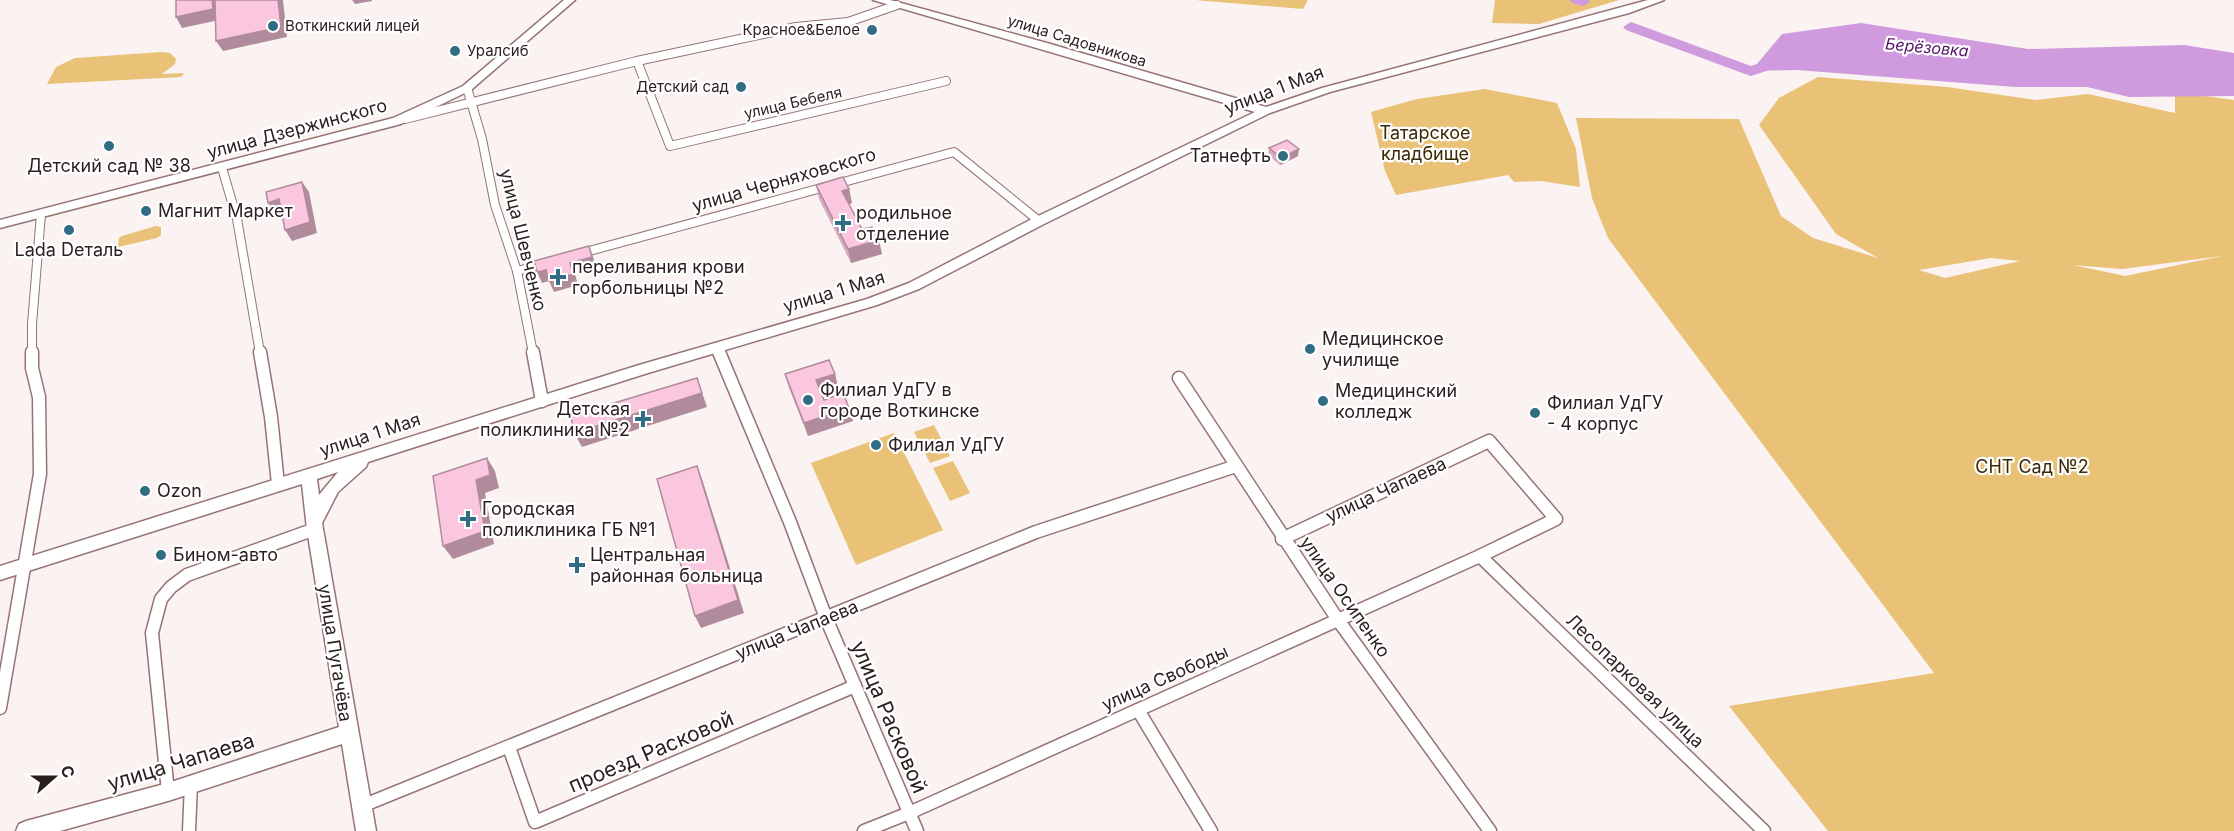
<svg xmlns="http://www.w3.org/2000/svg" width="2234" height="831" viewBox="0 0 2234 831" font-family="Inter,sans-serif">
	<rect width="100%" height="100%" fill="#faf3f2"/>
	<g fill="#e9c177" fill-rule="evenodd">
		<path d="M1195,0H1308L1303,9Z"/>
		<path d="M1495,0H1619L1539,24L1492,23Z"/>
		<path d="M162,52L170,53L176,59L175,64L162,74L184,73L181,77L47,84L56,67L75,58Z"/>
		<path d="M1818,77L1947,87L2036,100L2088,94L2175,113V92L2234,100V831H1828L1729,706L1934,673L1608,238L1592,198L1576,118L1739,119L1781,216L1813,238L1878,258L1836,234L1759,125L1779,98ZM2222,256L2125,276L2073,265L2122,269ZM1991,258L2020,261L1945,278L1919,270Z"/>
		<path d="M1485,89L1557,103L1576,149L1580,187L1541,181L1514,182L1508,175L1396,195L1385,171L1371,112L1417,99Z"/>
		<path d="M156,226L161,227V235L157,238L118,247L119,238L122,236Z"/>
		<path d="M934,425L950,456L930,463L914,432Z"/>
		<path d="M894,433L943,530L856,565L811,463Z"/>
		<path d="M953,461L970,493L950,501L933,468Z"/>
	</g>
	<path fill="#d09bde" d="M1861,23L2028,49L2184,45L2234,53V96L2129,97L2087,87H2015L1797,70L1751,71L1782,34Z"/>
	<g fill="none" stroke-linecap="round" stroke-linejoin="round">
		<g fill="#d09bde" fill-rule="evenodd">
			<path d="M1570,0H1589L1590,2L1583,6L1572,3Z"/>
			<path d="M1631,22L1751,66L1779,57L1787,62L1785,65L1751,76L1745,74L1626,30L1623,27Z"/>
		</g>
		<defs>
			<g id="street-far1">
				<path d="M637,61L670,146L946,81"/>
				<path d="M467,88L482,139L495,205L517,271L533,353"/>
				<path d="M405,119L637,61L796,27L848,22L897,5"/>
				<path d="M222,168L237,219L260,353"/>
				<path d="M578,254L954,152L1039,221"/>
				<path d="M517,271L548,263"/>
				<path d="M717,347L720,353"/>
				<path d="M32,353V324L41,214"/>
			</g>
			<g id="street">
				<path d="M260,352L271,417L278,484"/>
				<path d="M533,352L542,401"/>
				<path d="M719,352L790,522L826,618L917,831"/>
				<path d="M1179,378L1338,620L1490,831"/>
				<path d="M1480,556L1764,831"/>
				<path d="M0,708L40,474L39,397L32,368V352"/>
				<path d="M1138,710L1211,831"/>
				<path d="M509,747L535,822L855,686"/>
				<path d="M168,792L152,633L161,599L171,587L187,575L315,529"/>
				<path d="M362,806L1036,532L1236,466"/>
				<path d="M189,831L191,784"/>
				<path d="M864,831L909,813L1480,556L1556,519L1489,441L1282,539"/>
			</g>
			<g id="secondary">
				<path d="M564,0H575L471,90L401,124L0,228V220L393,118L463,86Z"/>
				<path d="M873,0H890L1047,43L1266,107L1322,88L1648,0H1664L1629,13L1330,92L1270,113L1044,224L919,289L877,305L648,373L368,462L366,467L338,492L322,523L376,831H356L342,744L168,801L60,831H16L19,824L26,821L168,783L339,727L307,529L302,484L0,580V566L639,365L867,299L909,283L1034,218L1255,112ZM338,472L319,495L317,479Z"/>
			</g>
		</defs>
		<use href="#street-far1" stroke="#957473" stroke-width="10"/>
		<use href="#street" stroke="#957473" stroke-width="15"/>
		<use href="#secondary" stroke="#957473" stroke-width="3"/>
		<use href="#street-far1" stroke="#fff" stroke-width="8"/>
		<use href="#street" stroke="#fff" stroke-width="12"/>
		<use href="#secondary" fill="#fff" fill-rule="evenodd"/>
	</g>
	<g fill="#d8abc0">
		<path d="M1269,148L1298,156L1280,165L1268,155Z"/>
		<path d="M816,185L849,189L852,203L849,204L862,229L882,254L851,263L819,199Z"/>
		<path d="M785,374H835L838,388L821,393L824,400L849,408L853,421L808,436L789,388Z"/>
	</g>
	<g fill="#b08b9c">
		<path d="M212,0H217L219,20L182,28L176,17Z"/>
		<path d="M278,0H283L287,37L223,51L216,41Z"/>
		<path d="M352,0H372V1L355,4Z"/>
		<path d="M1299,149L1298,156L1280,165L1281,158Z"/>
		<path d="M302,182L309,192L317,233L292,241L285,230Z"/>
		<path d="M849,189L852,203L845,205L842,191Z"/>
		<path d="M279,199L286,210L275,213L268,203Z"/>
		<path d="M879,240L882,254L851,263L848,249Z"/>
		<path d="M589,246L593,257L596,268L575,274L578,285L554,292L549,281L542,283L537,272L570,263Z"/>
		<path d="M835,374L838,388L819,394L816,380Z"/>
		<path d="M697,378L707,407L582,447L574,433Z"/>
		<path d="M849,408L853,421L808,436L804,423Z"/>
		<path d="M487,458L495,471L499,488L485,493L494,544L453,559L443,546Z"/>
		<path d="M697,466L702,479L744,613L701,628L695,616Z"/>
	</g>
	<g fill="#fbc7df" stroke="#b08b9c" stroke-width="1.5">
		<path d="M176,0H212L213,9L176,17Z"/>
		<path d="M215,0H278L281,27L216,41Z"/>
		<path d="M1287,140L1299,149L1281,158L1269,148Z"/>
		<path d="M843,177L849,189L842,191L862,229L872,227L879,240L848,249L816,185Z"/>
		<path d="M302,182L310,222L285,230L279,199L268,203L266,192Z"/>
		<path d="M589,246L592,257L570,263L573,274L549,281L546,270L537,272L534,261Z"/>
		<path d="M829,360L835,374L816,380L824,400L843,393L849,408L804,423L785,374Z"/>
		<path d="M697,378L702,393L574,433L571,416Z"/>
		<path d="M487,458L490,475L476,480L485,531L443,546L433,476Z"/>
		<path d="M697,466L738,600L695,616L657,479Z"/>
	</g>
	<g fill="#306c83" stroke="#fff" stroke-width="2">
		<circle cx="273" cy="26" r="6"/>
		<circle cx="872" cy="30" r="6"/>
		<circle cx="455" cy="51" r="6"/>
		<circle cx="741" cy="87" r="6"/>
		<circle cx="109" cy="146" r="6"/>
		<circle cx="1283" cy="156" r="6"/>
		<circle cx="146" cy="211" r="6"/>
		<path d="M840 214h6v6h6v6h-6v6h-6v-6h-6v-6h6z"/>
		<circle cx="69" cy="230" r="6"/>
		<path d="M555 268h6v6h6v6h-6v6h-6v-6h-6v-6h6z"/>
		<circle cx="1310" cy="349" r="6"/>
		<circle cx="808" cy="400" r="6"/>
		<circle cx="1323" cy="401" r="6"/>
		<circle cx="1535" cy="413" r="6"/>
		<path d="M640 410h6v6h6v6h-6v6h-6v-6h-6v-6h6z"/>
		<circle cx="876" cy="445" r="6"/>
		<circle cx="145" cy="491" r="6"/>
		<path d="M465 510h6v6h6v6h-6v6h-6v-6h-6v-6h6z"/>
		<circle cx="161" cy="555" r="6"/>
		<path d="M574 556h6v6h6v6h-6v6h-6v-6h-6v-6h6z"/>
	</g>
	<g text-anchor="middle" stroke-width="4.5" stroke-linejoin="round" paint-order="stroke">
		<g font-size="15" fill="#2b1e1e" stroke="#fff" text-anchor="start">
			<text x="285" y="31">Воткинский лицей</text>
			<text x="860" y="35" text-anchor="end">Красное&amp;Белое</text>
			<text x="467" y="56">Уралсиб</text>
			<text x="729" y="92" text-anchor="end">Детский сад</text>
		</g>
		<g font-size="15" fill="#2b1e1e" stroke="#fff">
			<text transform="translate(1077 41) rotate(17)" y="5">улица Садовникова</text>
			<text transform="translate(793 103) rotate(-13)" y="5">улица Бебеля</text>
		</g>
		<g font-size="16" font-style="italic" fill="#541364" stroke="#fff">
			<text transform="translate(1927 47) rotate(5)" y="6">Берёзовка</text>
		</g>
		<g font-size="18" fill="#2b1e1e" stroke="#fff">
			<text transform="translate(1274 90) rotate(-21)" y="6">улица 1 Мая</text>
			<text transform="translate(297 129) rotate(-15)" y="6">улица Дзержинского</text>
			<text transform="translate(784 180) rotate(-16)" y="6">улица Черняховского</text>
			<text transform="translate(523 240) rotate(76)" y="6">улица Шевченко</text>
			<text transform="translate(834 292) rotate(-17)" y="6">улица 1 Мая</text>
			<text transform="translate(370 435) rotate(-18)" y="6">улица 1 Мая</text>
			<text transform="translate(1386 490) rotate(-25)" y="6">улица Чапаева</text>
			<text transform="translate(1345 597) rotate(55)" y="6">улица Осипенко</text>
			<text transform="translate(797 630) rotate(-22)" y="6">улица Чапаева</text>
			<text transform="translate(335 653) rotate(81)" y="6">улица Пугачёва</text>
			<text transform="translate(1165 678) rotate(-24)" y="6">улица Свободы</text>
			<text transform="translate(1635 681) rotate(44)" y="6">Лесопарковая улица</text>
		</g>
		<g font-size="18" fill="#3a2904" stroke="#fff">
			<text x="1425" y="139">Татарское<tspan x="1425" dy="21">кладбище</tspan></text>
			<text x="2032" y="473">СНТ Сад №2</text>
		</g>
		<g font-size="18" fill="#2b1e1e" stroke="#fff" text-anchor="start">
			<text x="1271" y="162" text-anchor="end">Татнефть</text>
			<text x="109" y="172" text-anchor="middle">Детский сад № 38</text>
			<text x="158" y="217">Магнит Маркет</text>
			<text x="856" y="219">родильное<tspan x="856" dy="21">отделение</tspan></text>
			<text x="69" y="256" text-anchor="middle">Lada Dеталь</text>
			<text x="572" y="273">переливания крови<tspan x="572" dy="21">горбольницы №2</tspan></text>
			<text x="1322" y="345">Медицинское<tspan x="1322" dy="21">училище</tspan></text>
			<text x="820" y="396">Филиал УдГУ в<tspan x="820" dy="21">городе Воткинске</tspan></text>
			<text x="1335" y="397">Медицинский<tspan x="1335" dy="21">колледж</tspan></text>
			<text x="1547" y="409">Филиал УдГУ<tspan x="1547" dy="21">- 4 корпус</tspan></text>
			<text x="630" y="415" text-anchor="end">Детская<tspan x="630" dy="21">поликлиника №2</tspan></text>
			<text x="888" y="451">Филиал УдГУ</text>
			<text x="157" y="497">Ozon</text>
			<text x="482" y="515">Городская<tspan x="482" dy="21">поликлиника ГБ №1</tspan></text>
			<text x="173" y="561">Бином-авто</text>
			<text x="590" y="561">Центральная<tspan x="590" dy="21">районная больница</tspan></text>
		</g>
		<g font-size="21" fill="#2b1e1e" stroke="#fff">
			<text transform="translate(889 717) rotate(67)" y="7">улица Расковой</text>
			<text transform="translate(651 752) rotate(-23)" y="7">проезд Расковой</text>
			<text transform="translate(181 762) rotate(-17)" y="7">улица Чапаева</text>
		</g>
	</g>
	<g transform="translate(54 777) rotate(69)" stroke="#ffffff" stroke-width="4.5" paint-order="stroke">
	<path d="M0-4.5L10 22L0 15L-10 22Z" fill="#2b1e1e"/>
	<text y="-9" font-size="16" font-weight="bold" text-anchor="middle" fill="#2b1e1e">С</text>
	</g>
</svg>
